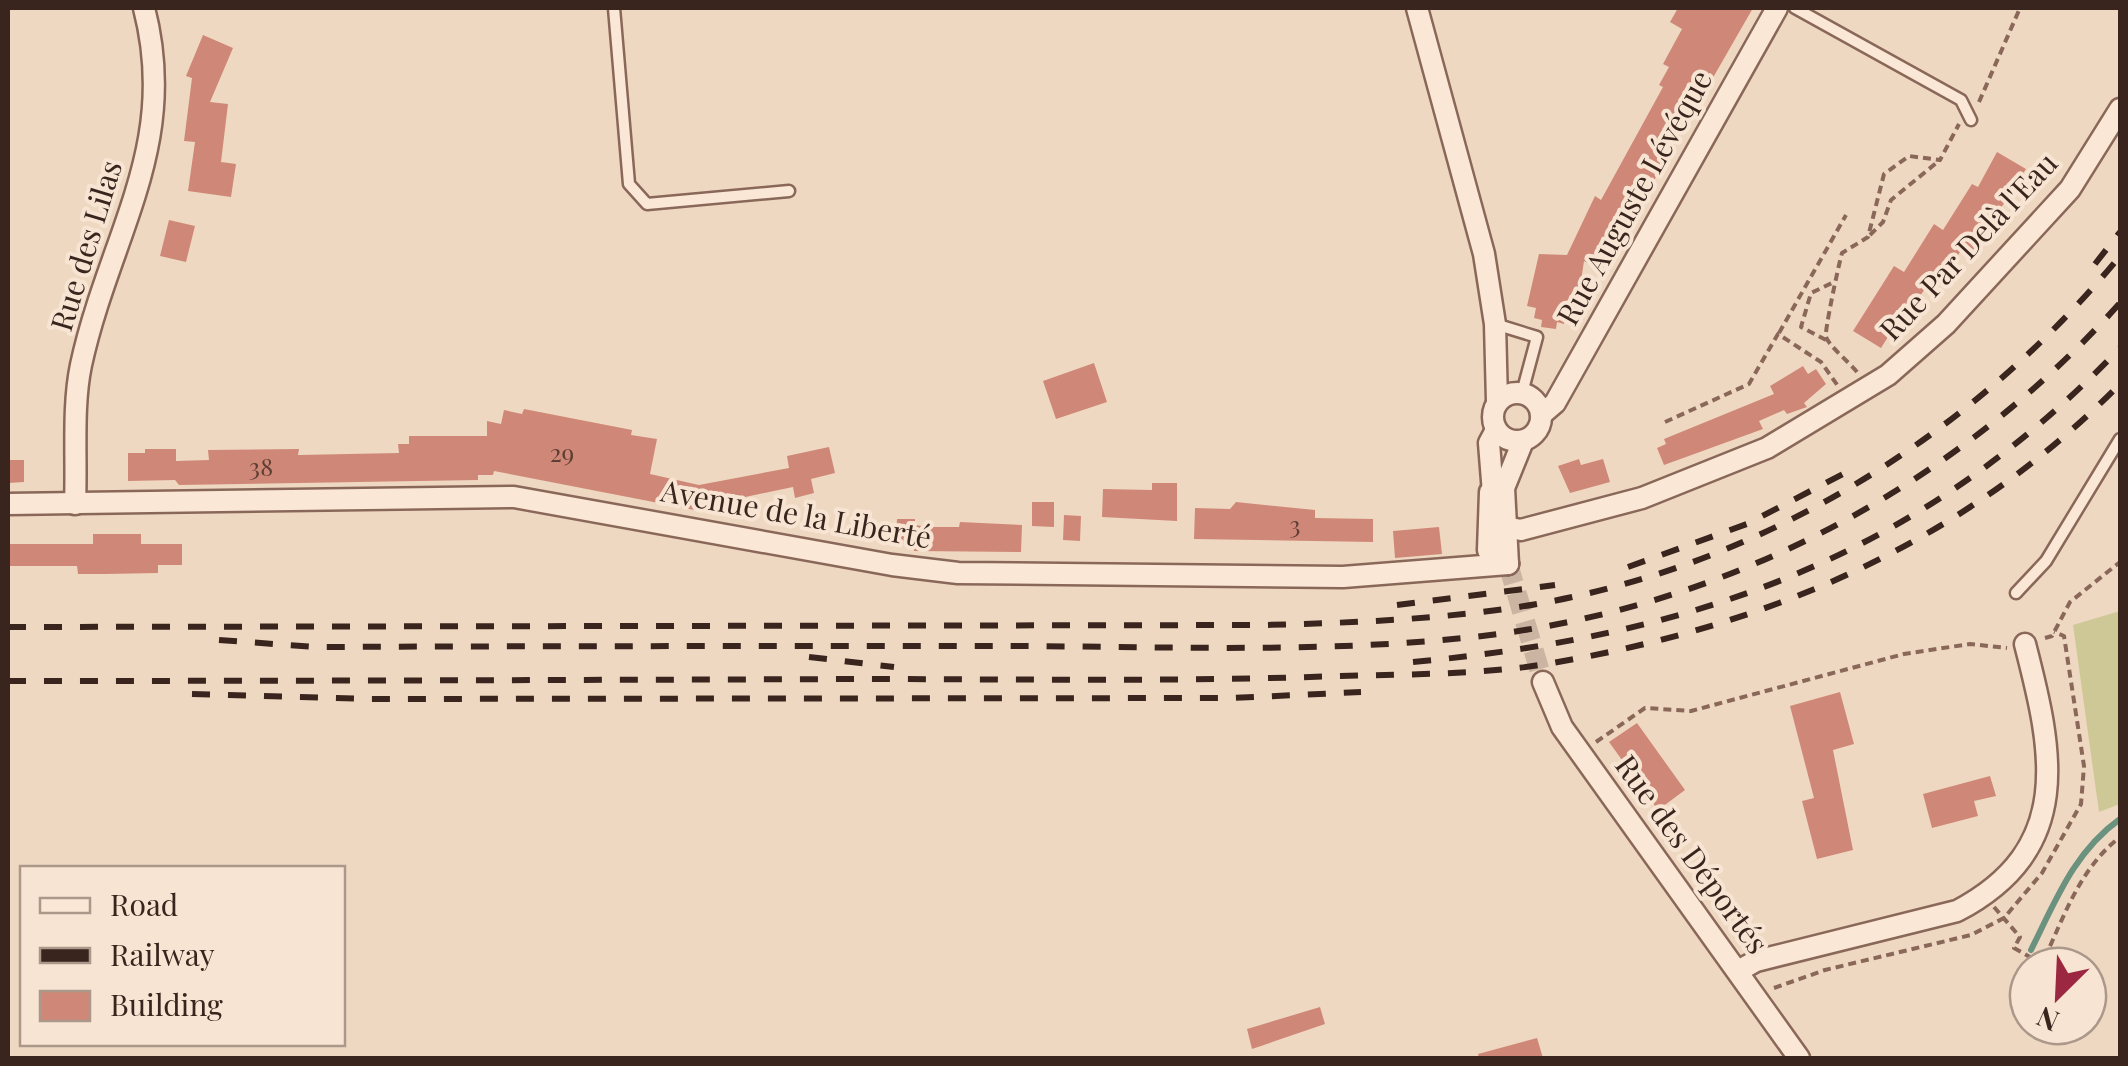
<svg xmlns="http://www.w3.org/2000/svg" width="2128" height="1066" viewBox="0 0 2128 1066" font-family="'Playfair Display',serif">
	<rect width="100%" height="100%" fill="#efd8c2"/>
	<path fill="#cec896" d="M2120,611V804L2099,812L2073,625Z"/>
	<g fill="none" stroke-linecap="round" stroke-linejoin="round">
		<path stroke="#6b917f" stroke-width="6" d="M2031,950C2056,900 2074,852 2120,819"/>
	</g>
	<g fill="#cf8877">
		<path d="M1678,8H1753L1602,271L1584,261L1576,315L1566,313L1564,324L1557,322L1556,329L1541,327L1542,320L1534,318L1536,308L1527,306L1539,254L1567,255L1595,196L1601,200L1663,87L1659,85L1669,67L1663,64L1682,29L1670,22Z"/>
		<path d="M203,35L233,48L210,102L228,104L221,162L236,164L231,197L188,191L195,142L184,141L192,78L186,76Z"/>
		<path d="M1997,152L2026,169L1974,250L1965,244L1935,292L1926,287L1895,335L1891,332L1881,348L1853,331L1894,266L1904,272L1934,224L1943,230L1972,184L1978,187Z"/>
		<path d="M169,220L195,226L186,262L160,256Z"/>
		<path d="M1094,363L1107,402L1056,419L1043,381Z"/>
		<path d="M1803,366L1808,374L1816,369L1826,384L1804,403L1807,407L1787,414L1784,410L1759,421L1763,429L1664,465L1657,448L1666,444L1664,439L1774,394L1770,386Z"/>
		<path d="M524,409L632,430L631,435L657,439L650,474L699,485L789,468L787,456L829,447L835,473L811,479L814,493L795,498L793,487L736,499L735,511L703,505L705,512L494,471L493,475H478V480L179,485L175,480L128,481V453H145V449H176V461L209,460L208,450L299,449L298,455L399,453L398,444H409V436H487V421L501,424L504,410L522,414Z"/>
		<path d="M1579,459L1581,465L1603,459L1610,482L1570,493L1558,466Z"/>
		<path d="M8,460H24V482L8,483Z"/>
		<path d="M1152,483H1177V521L1102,517L1103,489L1152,490Z"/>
		<path d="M1032,502H1054V527L1032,526Z"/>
		<path d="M1236,502L1315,510V518L1373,519V542L1194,539L1195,508L1230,509Z"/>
		<path d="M1064,515L1081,516L1080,541L1063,540Z"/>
		<path d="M897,519H915V525L930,527H959L960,522L1022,525L1021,552L914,551V545L896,543Z"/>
		<path d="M1439,527L1442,554L1395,558L1393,531Z"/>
		<path d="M93,534H141V544H182V565H158V573L105,574H78L77,566H8V544H93Z"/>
		<path d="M1840,692L1854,744L1833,750L1853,850L1817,859L1802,801L1814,798L1790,706Z"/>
		<path d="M1637,723L1685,790L1658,810L1609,742Z"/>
		<path d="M1990,776L1996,796L1974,801L1978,816L1932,828L1923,794Z"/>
		<path d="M1320,1007L1325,1024L1252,1049L1247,1029Z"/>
		<path d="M1537,1038L1543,1058H1479L1478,1054Z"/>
	</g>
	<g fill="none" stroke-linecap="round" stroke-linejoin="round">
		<path stroke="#cbb4a1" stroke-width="20" stroke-dasharray="20 10" stroke-linecap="butt" d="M1508,564L1543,682"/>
		<defs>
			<g id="lane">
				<path d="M614,8L629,184L647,204L789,191"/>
				<path d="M1795,8L1961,100L1971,120"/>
				<path d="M1495,324L1537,337L1522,393"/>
				<path d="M2016,593L2046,561L2120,439"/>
			</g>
			<g id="street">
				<path d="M1417,8L1484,254L1495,324L1497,402"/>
				<circle cx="1517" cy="417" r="24"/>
				<path d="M1541,415L1555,403L1777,8"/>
				<path d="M1490,492L1488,550L1508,564"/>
				<path d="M8,504L514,497L892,565L958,573L1343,577L1508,564"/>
				<path d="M75,504C77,459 72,408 81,365C109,236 180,146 144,8"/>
				<path d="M1494,506L1489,443L1496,430"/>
				<path d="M1505,527L1521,530L1642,498L1767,448L1888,375L1946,324L2070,189L2120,109"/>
				<path d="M1508,564L1504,488L1523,441"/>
				<path d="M1543,682L1562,727L1799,1058"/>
				<path d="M1738,971L1756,961L1957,911C2075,849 2053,752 2025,644"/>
			</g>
		</defs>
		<use href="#lane" stroke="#8a6859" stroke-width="15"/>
		<use href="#street" stroke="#8a6859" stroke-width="25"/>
		<g stroke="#8a6859" stroke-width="4" stroke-dasharray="8 5" stroke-linecap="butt">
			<path d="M1979,102L2020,8"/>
			<path d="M1870,235L1883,222L1891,200L1940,160"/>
			<path d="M1779,333L1846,215"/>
			<path d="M1826,340L1801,327L1811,293L1834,282"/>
			<path d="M1857,372C1849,362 1830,347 1826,337C1824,333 1839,263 1842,253L1868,237L1884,174L1909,156L1940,160L1959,124"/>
			<path d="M1665,422L1749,384L1778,334L1821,362L1838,386"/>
			<path d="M2045,638L2052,636L2070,602L2120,562"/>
			<path d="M1596,742L1645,708L1691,711L1904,654L1970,644L2007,648"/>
			<path d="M1994,907L2020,937L2014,948L2042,964C2064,917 2079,869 2120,837"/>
			<path d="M1774,988L1825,970L1971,935L2004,918L2042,873L2081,804L2084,766L2064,636L2054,632"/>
		</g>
		<use href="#lane" stroke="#fae7d6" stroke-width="10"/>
		<use href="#street" stroke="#fae7d6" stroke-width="20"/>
		<g stroke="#39251d" stroke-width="6" stroke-dasharray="18 18" stroke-linecap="butt">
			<path d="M2095,264L2120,232"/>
			<path d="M1628,567L1747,524L1843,474"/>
			<path d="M1397,605L1555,585"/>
			<path d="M8,627L1263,625C1346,623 1429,620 1512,608C1751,573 1968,441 2120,256"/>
			<path d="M219,640L316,647C543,646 769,646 995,646C1153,646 1316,654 1473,637C1723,610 1953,489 2120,303"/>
			<path d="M809,657L894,667"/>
			<path d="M1413,662C1696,636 1921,556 2120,348"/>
			<path d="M8,681C290,681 572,680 855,679C1016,679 1178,682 1339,676C1413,674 1486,675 1558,662C1774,624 1966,541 2120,384"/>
			<path d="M192,694L371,699L1233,698L1361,692"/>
		</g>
	</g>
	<g text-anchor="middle" stroke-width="8" stroke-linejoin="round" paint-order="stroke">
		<g font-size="25" fill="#5e3e34">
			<text x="562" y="462">29</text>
			<text x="261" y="476">38</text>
			<text x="1295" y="534">3</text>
		</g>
		<g font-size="30" fill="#39251d" stroke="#f7e4d2">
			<text transform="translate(1635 198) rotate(-61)" y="10">Rue Auguste Lévéque</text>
			<text transform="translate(87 246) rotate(-73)" y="10">Rue des Lilas</text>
			<text transform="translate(1969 247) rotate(-47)" y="10">Rue Par Delà l'Eau</text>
			<text transform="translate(796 515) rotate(10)" y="10">Avenue de la Liberté</text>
			<text transform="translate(1691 855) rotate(54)" y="10">Rue des Déportés</text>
		</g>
	</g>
	<rect width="2128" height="1066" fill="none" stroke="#39251d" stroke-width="20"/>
	<rect x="20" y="866" width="325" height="180" fill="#f7e4d2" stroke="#ab988a" stroke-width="2.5"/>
	<rect x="40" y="898" width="50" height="15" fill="#fae7d6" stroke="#ab988a" stroke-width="2.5"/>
	<text x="110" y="916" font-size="30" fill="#39251d">Road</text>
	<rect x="40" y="948" width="50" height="15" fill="#39251d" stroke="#ab988a" stroke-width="2.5"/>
	<text x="110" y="966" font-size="30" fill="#39251d">Railway</text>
	<rect x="40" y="991" width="50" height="30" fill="#cf8877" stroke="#ab988a" stroke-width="2.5"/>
	<text x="110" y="1016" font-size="30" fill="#39251d">Building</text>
	<g transform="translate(2058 996) rotate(204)"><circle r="48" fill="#f7e4d2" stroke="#ab988a" stroke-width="2.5"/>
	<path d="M0-8L18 38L0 25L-18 38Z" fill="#9b2741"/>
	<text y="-15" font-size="28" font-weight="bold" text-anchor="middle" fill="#39251d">N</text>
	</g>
</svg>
